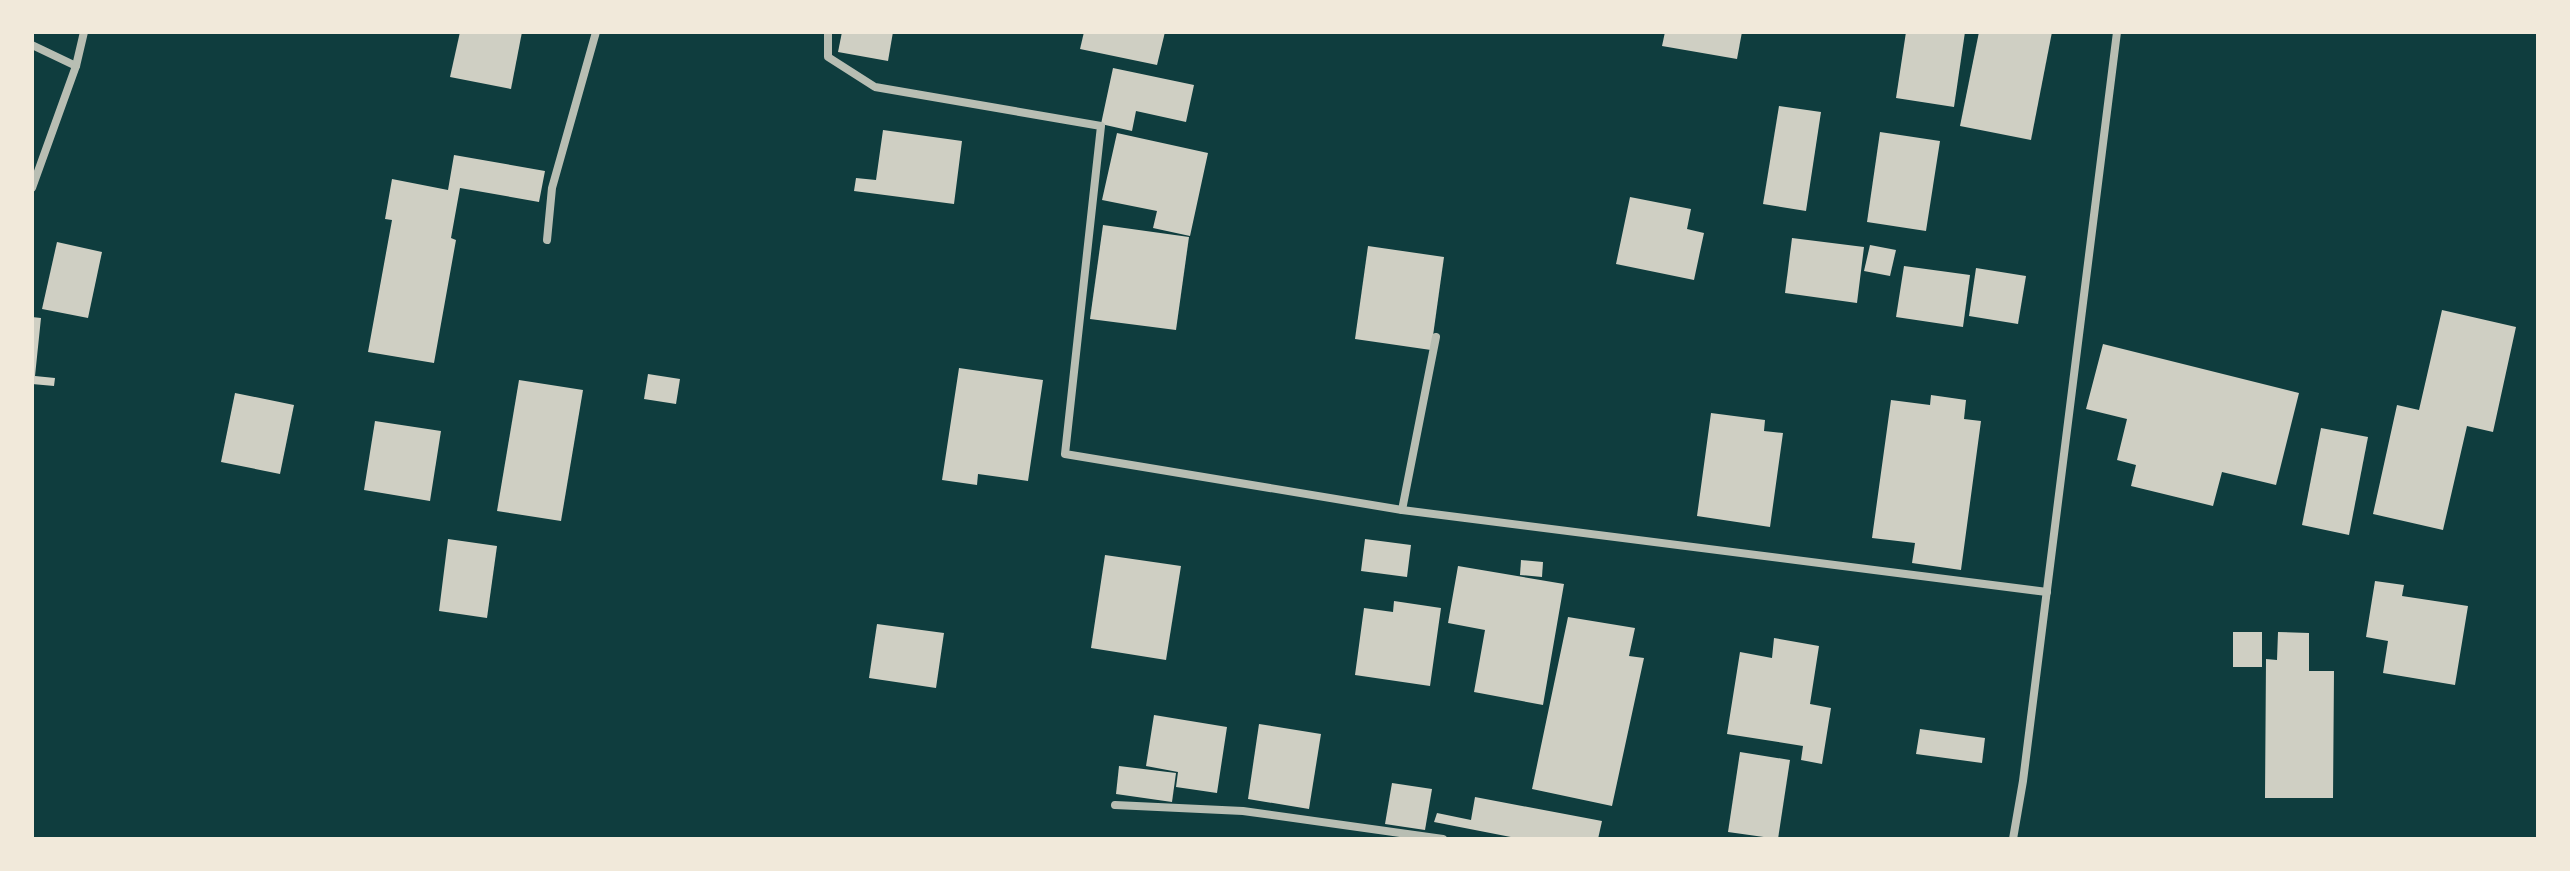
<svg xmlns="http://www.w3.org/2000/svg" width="2570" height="871" viewBox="0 0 2570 871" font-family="'Golos Text',sans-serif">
	<rect width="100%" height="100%" fill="#0f3d3e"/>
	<g fill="#cfcfc3">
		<path d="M460,32H522L511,89L450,77Z"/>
		<path d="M842,32H893L888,61L838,52Z"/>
		<path d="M1084,32H1165L1157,65L1080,49Z"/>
		<path d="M1665,32H1742L1737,59L1662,46Z"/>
		<path d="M1906,32H1965L1954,107L1896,98Z"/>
		<path d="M1979,32H2052L2031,140L1960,126Z"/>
		<path d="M1113,68L1194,85L1186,122L1136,111L1132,131L1101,124Z"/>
		<path d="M1779,106L1821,112L1806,211L1763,204Z"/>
		<path d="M883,130L962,141L954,204L854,191L856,178L876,180Z"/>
		<path d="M1880,132L1940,141L1926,231L1867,222Z"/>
		<path d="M1117,133L1208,153L1190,236L1153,228L1157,211L1102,200Z"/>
		<path d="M454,155L545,171L539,202L460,188L451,238L456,240L434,363L368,352L392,220L385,219L392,179L448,190Z"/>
		<path d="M1630,197L1691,209L1687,229L1704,233L1694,280L1616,264Z"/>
		<path d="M1103,225L1189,237L1176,330L1090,319Z"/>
		<path d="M1792,238L1864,247L1857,303L1785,293Z"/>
		<path d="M57,242L102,252L88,318L42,309Z"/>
		<path d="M1870,245L1896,250L1890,276L1864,271Z"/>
		<path d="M1368,246L1444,257L1431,350L1355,339Z"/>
		<path d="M1904,266L1970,275L1963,327L1896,317Z"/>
		<path d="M1976,268L2026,276L2018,324L1969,316Z"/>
		<path d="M2442,310L2516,327L2493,432L2467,426L2443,530L2373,514L2397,405L2419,410Z"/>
		<path d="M32,317L41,318L35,376L55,378L54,386L32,384Z"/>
		<path d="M2103,344L2299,393L2276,485L2222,472L2213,506L2131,486L2136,465L2117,460L2127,419L2086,409Z"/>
		<path d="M959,368L1043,380L1028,481L978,474L977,485L942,480Z"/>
		<path d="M648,374L680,379L676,404L644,399Z"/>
		<path d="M519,380L583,390L561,521L497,511Z"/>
		<path d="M235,393L294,405L280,474L221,462Z"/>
		<path d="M1931,395L1966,400L1964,419L1981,421L1961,570L1912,563L1915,543L1872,538L1891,400L1930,405Z"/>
		<path d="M1711,413L1765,420L1764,431L1783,433L1770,527L1697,516Z"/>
		<path d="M375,421L441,431L430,501L364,490Z"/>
		<path d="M2321,428L2368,437L2349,535L2302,525Z"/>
		<path d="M448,539L497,546L487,618L439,611Z"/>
		<path d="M1365,539L1411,545L1407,577L1361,571Z"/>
		<path d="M1105,555L1181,566L1166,660L1091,648Z"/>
		<path d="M1521,560L1543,562L1542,577L1520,575Z"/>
		<path d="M1458,566L1564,584L1543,705L1474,692L1485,630L1448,623Z"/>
		<path d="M2375,581L2404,585L2402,596L2468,606L2455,685L2383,673L2388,641L2366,637Z"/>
		<path d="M1394,601L1441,608L1430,686L1355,675L1364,608L1393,612Z"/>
		<path d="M1568,617L1635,628L1629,656L1644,658L1612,806L1532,789Z"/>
		<path d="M877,624L944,633L936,688L869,678Z"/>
		<rect x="2233" y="632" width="29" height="35"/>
		<path d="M2278,632L2309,633V671H2334L2333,798H2265L2266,659L2277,660Z"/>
		<path d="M1774,638L1819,646L1810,704L1831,708L1822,764L1801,760L1803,746L1727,734L1740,652L1772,658Z"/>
		<path d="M1154,715L1227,727L1217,793L1176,787L1178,772L1146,766Z"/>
		<path d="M1259,724L1321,734L1309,809L1248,799Z"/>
		<path d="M1920,729L1985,738L1982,763L1916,754Z"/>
		<path d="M1740,752L1790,760L1778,839L1728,832Z"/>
		<path d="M1119,766L1176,773L1172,802L1116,794Z"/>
		<path d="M1392,783L1432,789L1425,830L1385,824Z"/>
		<path d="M1475,797L1602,821L1598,839H1521L1434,822L1437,813L1471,820Z"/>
	</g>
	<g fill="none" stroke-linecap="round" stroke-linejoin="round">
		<g stroke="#b8beb3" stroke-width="8">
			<path d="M828,32V57L875,87L1101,126L1065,454L1402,510L2047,592"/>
			<path d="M32,45L76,66"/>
			<path d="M32,188L76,66L84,32"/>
			<path d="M547,240L552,188L596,32"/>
			<path d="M1402,510L1436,337"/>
			<path d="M1115,805L1243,811L1443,839"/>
			<path d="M2013,839L2023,781L2117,32"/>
		</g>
	</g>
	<rect width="2570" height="871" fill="none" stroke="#f1e9da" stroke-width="68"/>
</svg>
